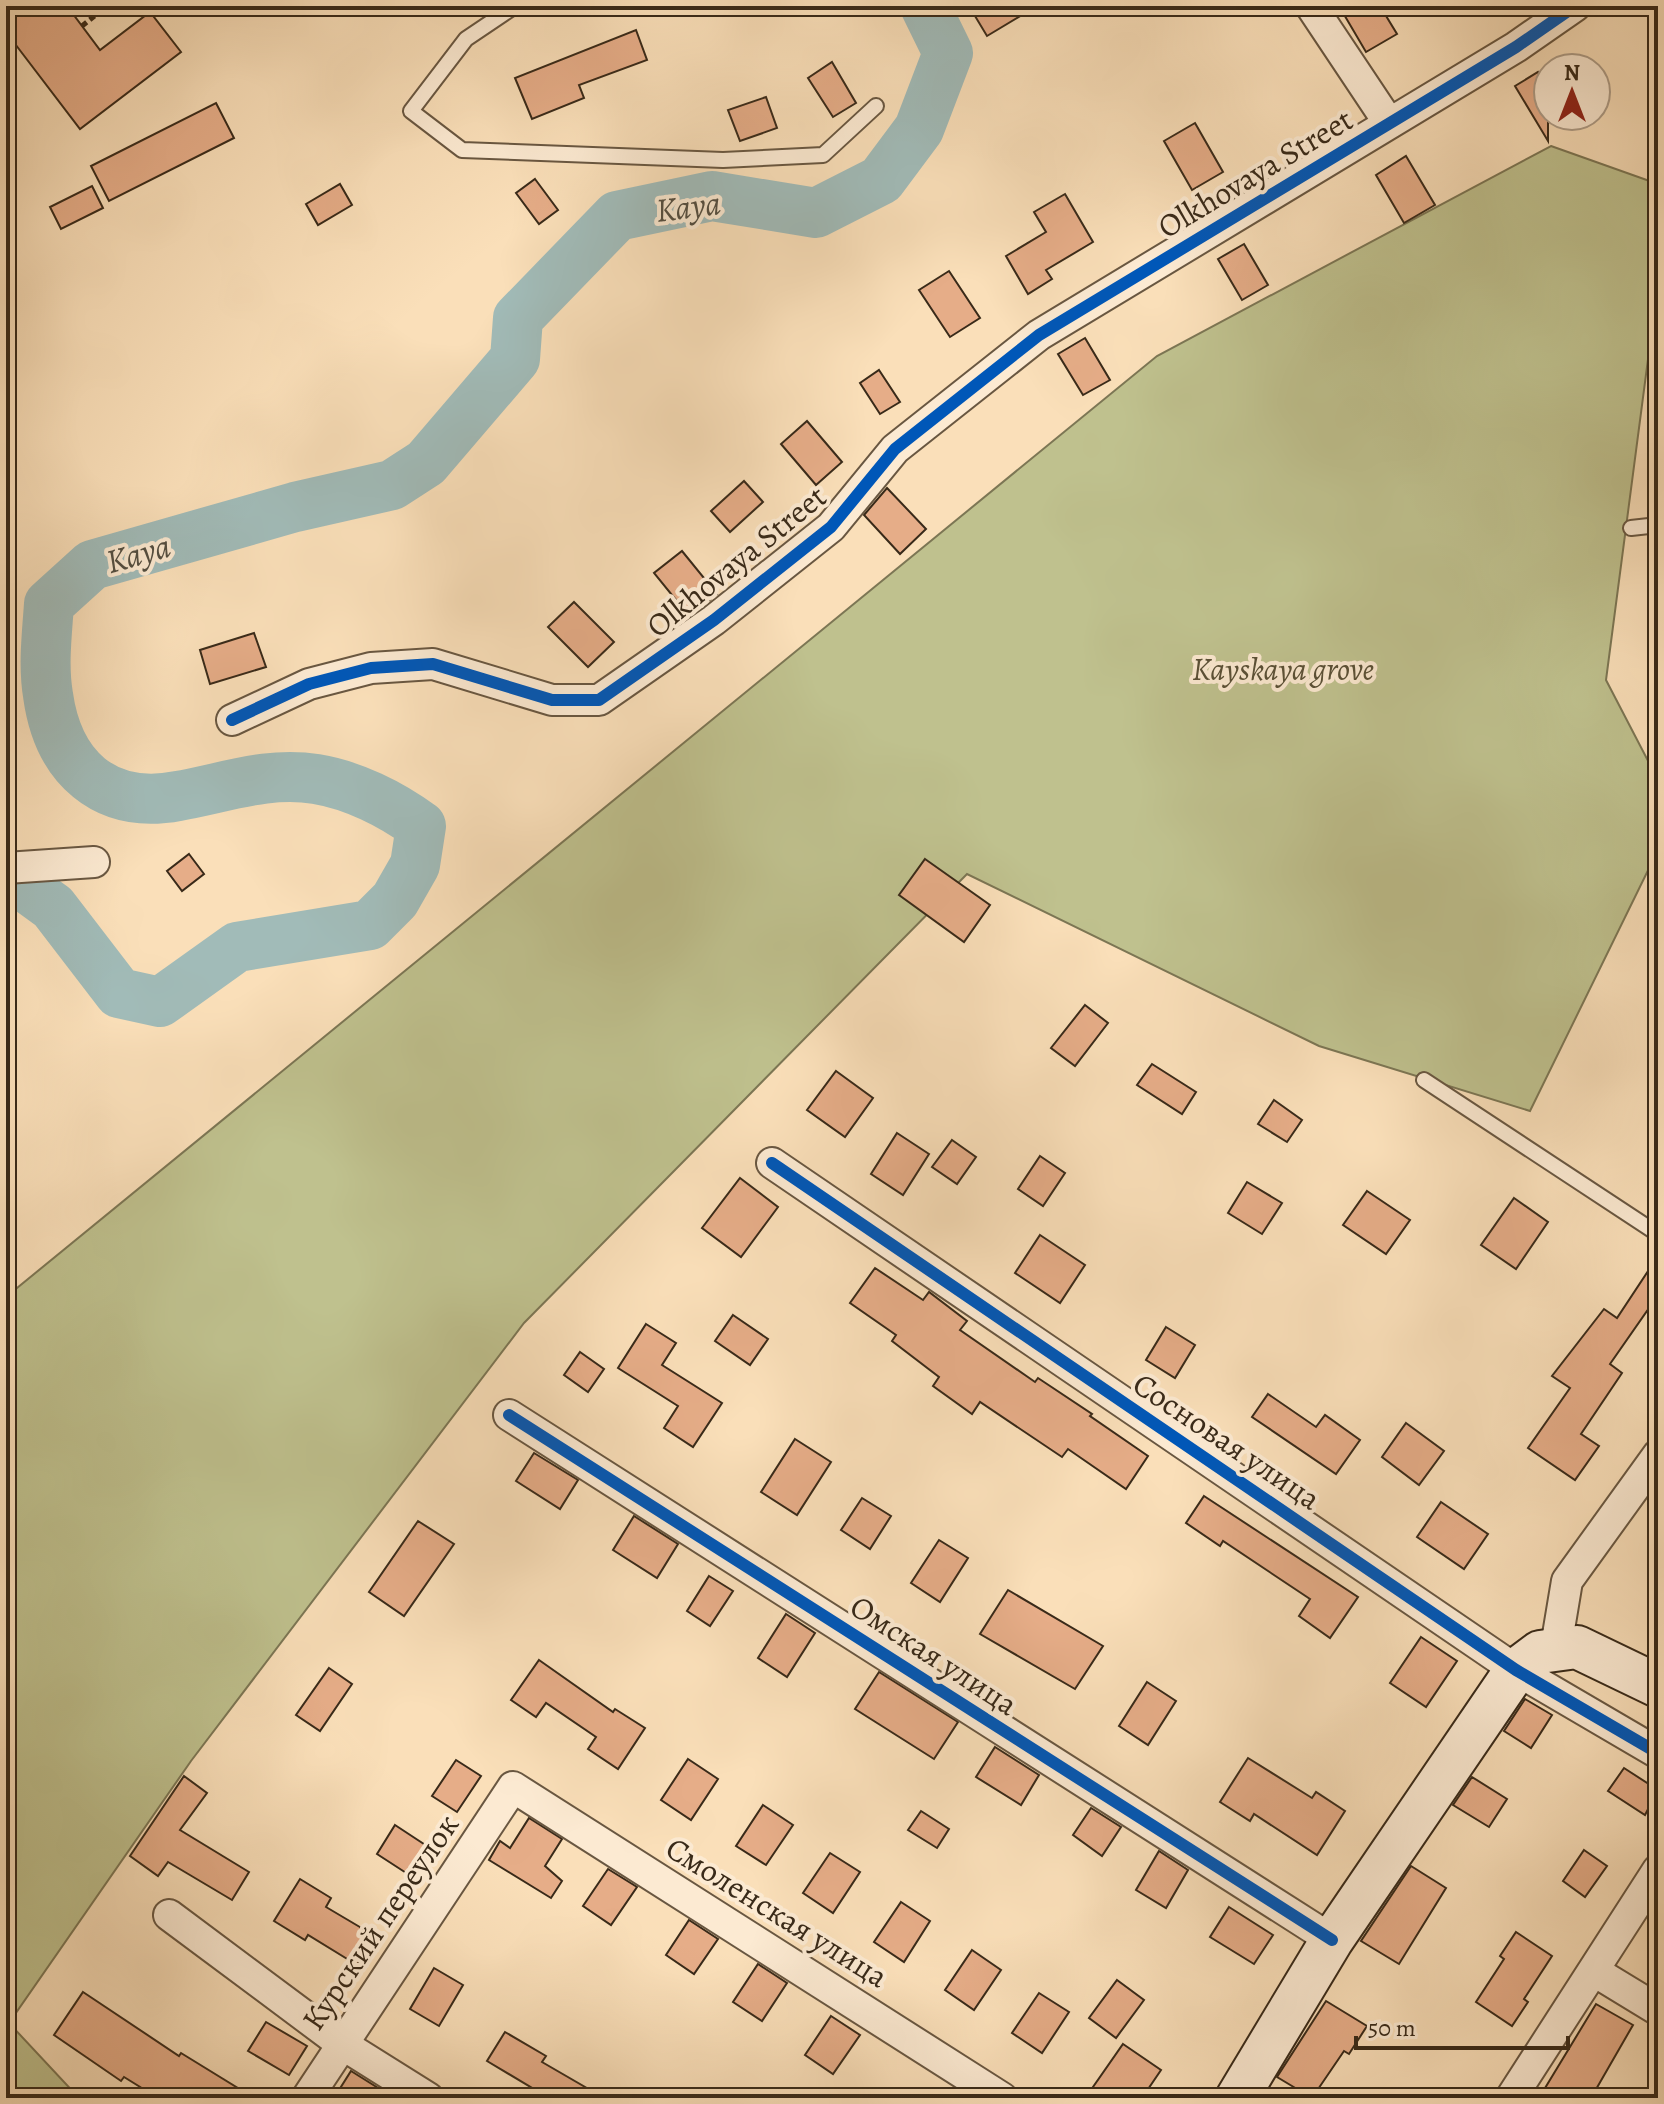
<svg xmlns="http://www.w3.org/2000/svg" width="1664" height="2104" viewBox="0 0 1664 2104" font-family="Alegreya,serif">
	<rect width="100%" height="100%" fill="#fadfb9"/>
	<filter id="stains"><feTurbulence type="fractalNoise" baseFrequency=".0025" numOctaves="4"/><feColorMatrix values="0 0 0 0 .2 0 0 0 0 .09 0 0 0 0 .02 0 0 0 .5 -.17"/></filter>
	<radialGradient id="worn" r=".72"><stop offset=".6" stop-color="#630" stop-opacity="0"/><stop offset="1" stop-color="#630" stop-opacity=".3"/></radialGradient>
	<path fill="#bfc18e" stroke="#7c7654" stroke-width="2" d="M1551,146L1658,184V283L1606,680L1658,780V850L1530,1111L1319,1046L967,874L524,1323L191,1761L9,2023L79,2098H6V1297L1157,356Z"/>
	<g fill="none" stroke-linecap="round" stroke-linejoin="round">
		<path stroke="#a1bbb8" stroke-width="50" d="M6,886L20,883L53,907L119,993L160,1002L237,947L370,925L395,900L415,865L421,826C391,804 353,785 316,779C268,771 224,788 178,796C104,810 58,767 48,695C43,665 47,634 49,604L92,565L295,507L392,485L426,463L515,359L518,318L617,216L712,196L816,213L881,180L919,129L948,53L925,6"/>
	</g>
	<g fill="#e6ad88" stroke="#392a19" stroke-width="2">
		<path d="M6,6H67L100,50L150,12L181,52L80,129L6,32Z"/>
		<path d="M969,6H1037L987,36Z"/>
		<path d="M1339,6H1380L1397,34L1366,52Z"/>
		<path d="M636,30L647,60L579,85L584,98L532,119L515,78Z"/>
		<path d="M832,62L856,103L833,117L808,78Z"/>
		<path d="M1538,72L1548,89V141L1515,86Z"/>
		<path d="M766,97L777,128L740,141L728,110Z"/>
		<path d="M216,103L234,138L109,201L91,166Z"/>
		<path d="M1195,123L1223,172L1192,190L1164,141Z"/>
		<path d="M1406,156L1435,205L1404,223L1376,175Z"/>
		<path d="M535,179L558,210L539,224L516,193Z"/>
		<path d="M340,184L352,205L318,225L306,204Z"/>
		<path d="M92,186L103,208L61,229L50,207Z"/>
		<path d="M1065,194L1093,242L1046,270L1052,279L1028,294L1006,256L1046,232L1034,212Z"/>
		<path d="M1244,244L1268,285L1242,300L1218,259Z"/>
		<path d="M949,271L980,318L950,337L919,290Z"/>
		<path d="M1085,338L1110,380L1083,395L1058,354Z"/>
		<path d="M879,370L900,402L880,414L860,383Z"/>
		<path d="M807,421L842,462L816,485L781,444Z"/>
		<path d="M744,481L763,502L730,532L711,511Z"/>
		<path d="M887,488L926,529L900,554L864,515Z"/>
		<path d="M682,551L717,594L689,616L654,573Z"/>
		<path d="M574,602L614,642L588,667L548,627Z"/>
		<path d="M254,633L266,667L210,684L200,650Z"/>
		<path d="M189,854L204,874L182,891L167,871Z"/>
		<path d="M925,859L990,905L964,942L899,895Z"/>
		<path d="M1085,1005L1108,1023L1075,1066L1051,1048Z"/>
		<path d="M1152,1064L1196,1092L1182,1114L1137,1085Z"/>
		<path d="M836,1071L873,1098L845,1137L807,1110Z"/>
		<path d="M1274,1100L1302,1120L1287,1142L1258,1124Z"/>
		<path d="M897,1133L929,1154L903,1195L871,1174Z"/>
		<path d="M952,1140L976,1157L957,1184L932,1167Z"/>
		<path d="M1040,1156L1065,1173L1043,1206L1018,1189Z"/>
		<path d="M740,1178L778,1207L741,1257L702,1228Z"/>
		<path d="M1247,1182L1282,1203L1262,1234L1228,1213Z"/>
		<path d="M1367,1191L1410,1220L1386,1254L1343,1225Z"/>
		<path d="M1514,1198L1548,1222L1516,1269L1481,1245Z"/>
		<path d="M1040,1235L1085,1265L1060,1303L1015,1273Z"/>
		<path d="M1658,1256V1319L1647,1311L1610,1364L1622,1373L1581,1434L1599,1446L1575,1480L1528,1448L1570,1388L1552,1376L1604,1309L1617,1318Z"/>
		<path d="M875,1268L923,1300L929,1292L967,1321L960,1330L1035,1382L1038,1378L1092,1414L1090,1416L1148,1456L1126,1489L1068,1449L1062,1457L980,1402L972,1414L933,1386L939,1377L892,1341L896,1335L850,1303Z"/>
		<path d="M733,1315L768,1339L750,1365L715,1341Z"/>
		<path d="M646,1324L676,1343L662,1365L722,1403L693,1447L664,1428L678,1406L618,1368Z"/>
		<path d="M1166,1327L1195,1345L1175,1378L1146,1360Z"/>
		<path d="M580,1352L604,1369L588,1392L564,1375Z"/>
		<path d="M1268,1394L1316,1427L1325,1415L1360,1440L1336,1474L1252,1417Z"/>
		<path d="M1406,1423L1444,1451L1419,1485L1382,1457Z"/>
		<path d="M795,1439L831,1462L797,1515L761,1492Z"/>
		<path d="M534,1453L578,1480L560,1509L516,1481Z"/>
		<path d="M1204,1496L1358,1597L1330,1638L1299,1616L1310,1599L1223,1541L1220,1546L1186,1523Z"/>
		<path d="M862,1498L891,1516L870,1549L841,1530Z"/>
		<path d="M1441,1502L1488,1534L1464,1569L1417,1537Z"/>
		<path d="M634,1516L678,1544L657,1578L613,1550Z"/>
		<path d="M418,1521L454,1544L404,1616L369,1592Z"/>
		<path d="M939,1540L968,1558L940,1602L911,1583Z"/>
		<path d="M709,1576L733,1591L710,1626L687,1611Z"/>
		<path d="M1008,1590L1103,1646L1075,1689L980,1634Z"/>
		<path d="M786,1614L815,1633L787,1677L758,1658Z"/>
		<path d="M1421,1637L1457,1661L1426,1707L1390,1683Z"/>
		<path d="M539,1660L613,1712L615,1709L645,1728L618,1769L588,1749L596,1737L546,1703L536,1717L511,1700Z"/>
		<path d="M329,1668L352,1684L320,1731L296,1715Z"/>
		<path d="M879,1672L958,1722L934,1759L855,1709Z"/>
		<path d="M1147,1682L1176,1701L1148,1745L1119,1726Z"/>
		<path d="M1525,1699L1552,1715L1531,1748L1504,1731Z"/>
		<path d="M995,1747L1039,1775L1021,1805L976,1777Z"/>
		<path d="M1248,1758L1312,1798L1316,1792L1345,1811L1317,1855L1254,1814L1250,1821L1220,1802Z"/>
		<path d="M688,1759L718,1779L691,1820L661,1800Z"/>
		<path d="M456,1760L481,1776L457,1812L432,1796Z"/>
		<path d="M1624,1768L1658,1790L1645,1815L1608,1791Z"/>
		<path d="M184,1776L207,1793L180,1830L249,1872L232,1900L168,1862L158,1876L130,1856Z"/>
		<path d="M1472,1777L1507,1799L1489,1827L1453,1805Z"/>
		<path d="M763,1805L793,1825L766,1865L736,1846Z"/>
		<path d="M1091,1808L1121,1827L1102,1856L1073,1835Z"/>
		<path d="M921,1811L949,1829L937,1848L908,1830Z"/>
		<path d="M529,1818L562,1839L545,1866L562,1881L551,1898L489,1860L500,1841L510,1848Z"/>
		<path d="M395,1825L436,1852L417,1880L377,1854Z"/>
		<path d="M1584,1850L1607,1866L1585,1897L1563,1881Z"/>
		<path d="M1159,1851L1188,1870L1166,1908L1136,1890Z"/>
		<path d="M830,1853L860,1872L833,1913L803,1893Z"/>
		<path d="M1411,1866L1446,1888L1399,1964L1361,1941Z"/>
		<path d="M608,1869L637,1887L611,1925L583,1906Z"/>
		<path d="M300,1879L331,1898L326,1907L375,1936L357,1965L308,1935L305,1940L274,1921Z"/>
		<path d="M901,1902L930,1921L904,1962L874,1942Z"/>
		<path d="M1229,1907L1273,1935L1254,1964L1210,1937Z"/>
		<path d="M689,1920L718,1939L694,1974L666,1955Z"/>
		<path d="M1516,1932L1552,1956L1524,1999L1528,2002L1512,2026L1476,2002L1504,1959L1500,1956Z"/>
		<path d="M972,1950L1001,1970L974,2010L945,1990Z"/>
		<path d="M758,1964L787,1983L762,2021L733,2002Z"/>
		<path d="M434,1968L463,1985L439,2026L410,2009Z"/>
		<path d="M1117,1980L1144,2000L1116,2038L1089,2018Z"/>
		<path d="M83,1992L179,2056L181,2053L254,2098H158L124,2077L121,2081L54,2035Z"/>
		<path d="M1039,1993L1069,2012L1042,2053L1012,2033Z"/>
		<path d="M1326,2001L1367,2026L1349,2054L1344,2051L1312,2098L1277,2077Z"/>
		<path d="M1596,2004L1633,2025L1591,2098H1539Z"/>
		<path d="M831,2016L860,2035L833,2074L805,2055Z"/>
		<path d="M266,2022L307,2046L289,2075L248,2051Z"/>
		<path d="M505,2032L546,2056L542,2062L604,2098H549L487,2061Z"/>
		<path d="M1123,2044L1161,2070L1142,2098H1109L1093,2087Z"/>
		<path d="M351,2071L394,2098H334Z"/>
	</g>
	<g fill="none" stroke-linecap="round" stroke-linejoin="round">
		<defs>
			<g id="lane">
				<path d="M515,6L466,39L411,111L462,150L723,160L823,155L876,106"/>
				<path d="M1631,528L1658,525"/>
				<path d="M1424,1080L1658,1234"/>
			</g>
			<g id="street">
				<path d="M1311,6L1389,123"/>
				<path d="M232,720L309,684L371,668L433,664L552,700H599L714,620L831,527L895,449L1039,335L1516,47L1575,6"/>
				<path d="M6,868L94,862"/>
				<path d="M772,1163L1516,1670L1658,1753"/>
				<path d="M509,1415L1332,1940"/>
				<path d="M1556,1647L1567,1581L1658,1455"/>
				<path d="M169,1915L342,2044L428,2098"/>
				<path d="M1594,1971L1658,2010"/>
				<path d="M307,2098L513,1787L1002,2098"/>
				<path d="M1511,2098L1658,1870"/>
			</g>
			<path id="secondary" d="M1237,2098L1332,1940L1516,1670L1540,1652L1577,1647L1658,1686"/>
		</defs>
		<use href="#lane" stroke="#695741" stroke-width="18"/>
		<use href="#street" stroke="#695741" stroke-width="34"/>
		<use href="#secondary" stroke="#392a19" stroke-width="46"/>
		<path stroke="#392a19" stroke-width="5" stroke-dasharray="6 4" stroke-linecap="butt" d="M82,26L107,6"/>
		<use href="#lane" stroke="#fcead2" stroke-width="14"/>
		<use href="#street" stroke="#fcead2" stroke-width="30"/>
		<use href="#secondary" stroke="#fcead2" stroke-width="42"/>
		<defs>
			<g id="cycleway">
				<path d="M232,720L309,684L371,668L433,664L552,700H599L714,620L831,527L895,449L1039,335L1516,47L1575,6"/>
				<path d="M772,1163L1516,1670L1658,1753"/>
				<path d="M509,1415L1332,1940"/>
			</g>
		</defs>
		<use href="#cycleway" stroke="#fcead2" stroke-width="17"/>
		<use href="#cycleway" stroke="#0057b8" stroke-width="12"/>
	</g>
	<g text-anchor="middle" stroke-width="8" stroke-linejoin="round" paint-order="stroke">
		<g font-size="32" fill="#392a19" stroke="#fcead2">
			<text transform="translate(1255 173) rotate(-31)" y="11">Olkhovaya Street</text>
			<text transform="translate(736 561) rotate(-39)" y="11">Olkhovaya Street</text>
			<text transform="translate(1227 1441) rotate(34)" y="11">Сосновая улица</text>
			<text transform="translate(934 1655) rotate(33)" y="11">Омская улица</text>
			<text transform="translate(777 1912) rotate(32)" y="11">Смоленская улица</text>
			<text transform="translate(380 1922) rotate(-56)" y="11">Курский переулок</text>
		</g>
		<g font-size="32" font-style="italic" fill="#5a5036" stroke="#fcead2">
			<text x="1283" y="680">Kayskaya grove</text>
		</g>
		<g font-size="34" font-style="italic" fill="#534e41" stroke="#fcead2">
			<text transform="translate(688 206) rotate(-7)" y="12">Kaya</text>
			<text transform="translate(138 553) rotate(-16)" y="12">Kaya</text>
		</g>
	</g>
	<rect width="1664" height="2104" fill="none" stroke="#fadfb9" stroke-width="32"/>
	<rect x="8" y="8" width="1648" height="2088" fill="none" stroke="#392a19" stroke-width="4"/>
	<rect x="16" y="16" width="1632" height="2072" fill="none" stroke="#392a19" stroke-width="2"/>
	<g transform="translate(1572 92)"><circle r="38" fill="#fcead2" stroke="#ae9d88" stroke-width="2"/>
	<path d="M0-6L14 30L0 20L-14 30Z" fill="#8f2418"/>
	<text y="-12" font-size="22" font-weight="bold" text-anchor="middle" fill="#392a19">N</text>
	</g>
	<path d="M1356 2036v12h212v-12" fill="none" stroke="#392a19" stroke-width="4"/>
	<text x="1368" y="2036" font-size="24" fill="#392a19" stroke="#fcead2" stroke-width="6" paint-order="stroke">50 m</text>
	<rect width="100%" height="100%" filter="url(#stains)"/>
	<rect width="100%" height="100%" fill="url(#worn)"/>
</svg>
